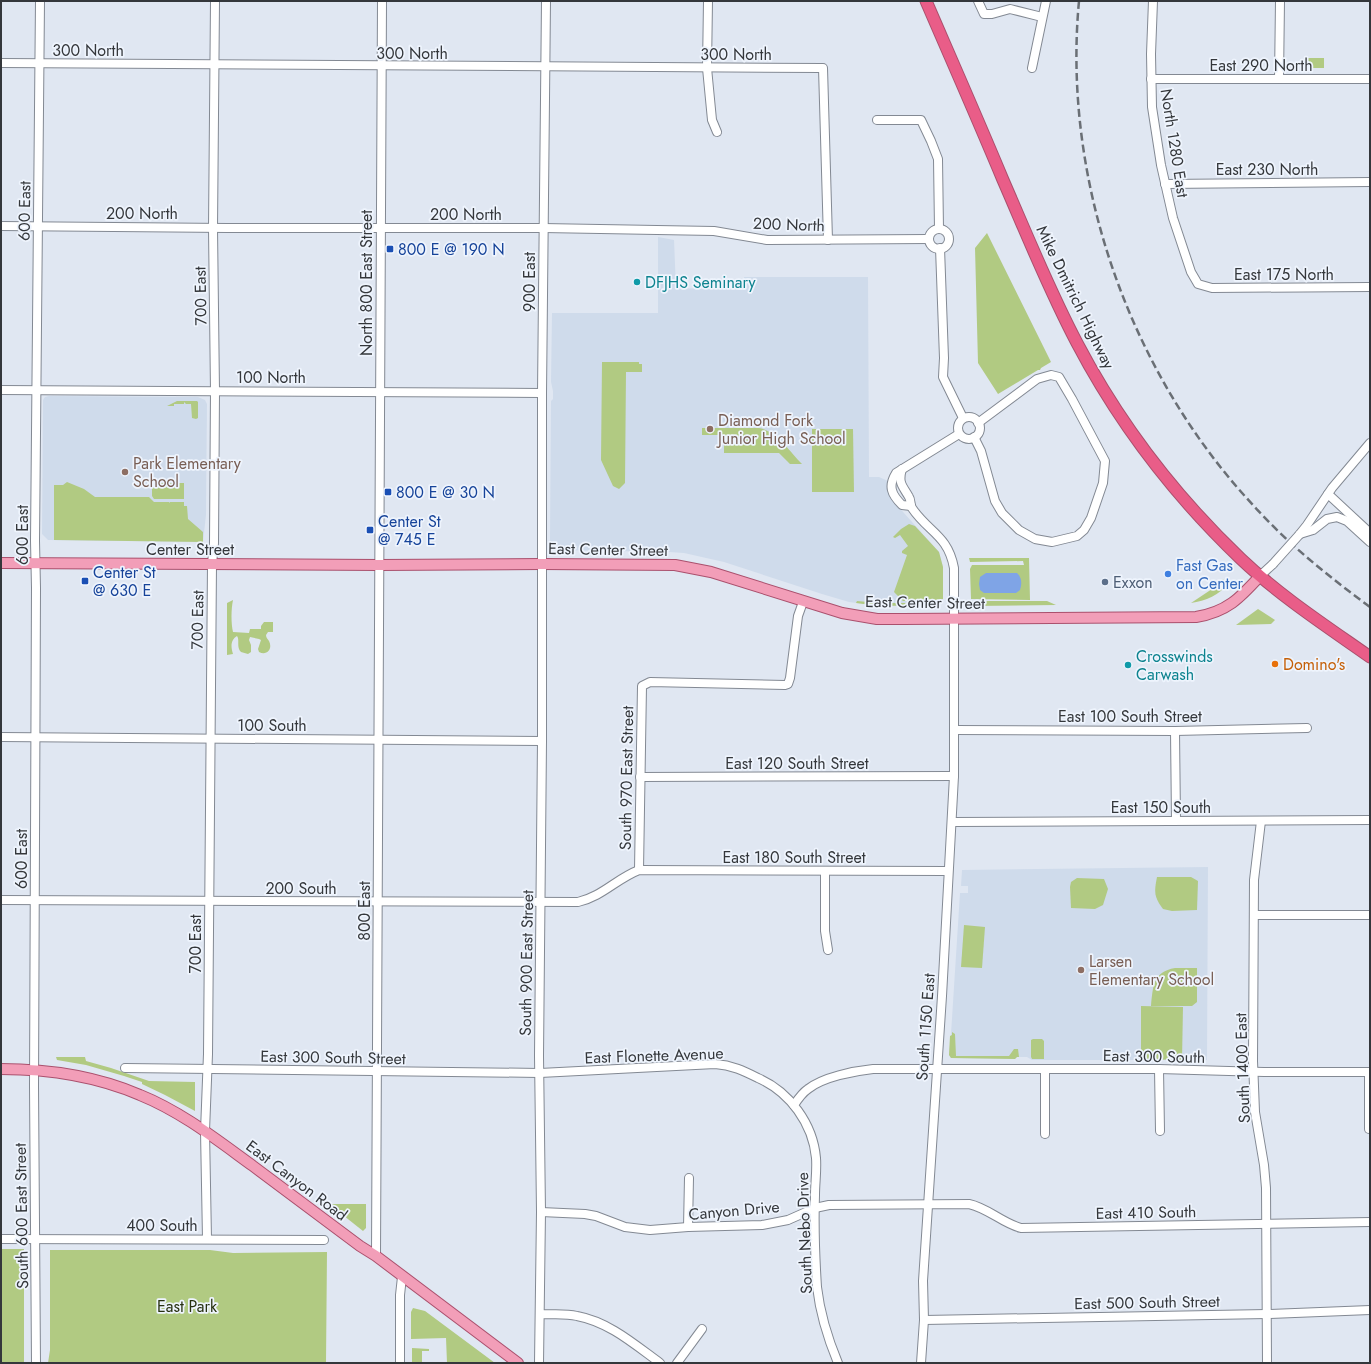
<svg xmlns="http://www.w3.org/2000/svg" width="1371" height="1364" viewBox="0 0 1371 1364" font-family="Jost,sans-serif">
	<rect width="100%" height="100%" fill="#e0e7f2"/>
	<g fill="#cfdbeb">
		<path d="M658,237L674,240L676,288L745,290L744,277H868L869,477H879L888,481L889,493L895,503L939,552L943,567V599L940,604L936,606H879L849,602L822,594L724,562L684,553L669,552L558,550L552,547L550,540L551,401L553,399V391L551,382L552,313H658Z"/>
		<path d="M49,396L198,397L205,400L207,404L206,515L203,542L48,540L42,534L43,400L45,397Z"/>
		<path d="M1208,867L1207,1060H1032L1027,1057H1017L1015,1059L951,1058L949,1055L951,1034L960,893H968V886H961L962,870Z"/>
	</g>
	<g fill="#b1ca82">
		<rect x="1304" y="58" width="20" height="10"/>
		<path d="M987,233L1051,362L1041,368L1040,370H1038L998,394L978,363L975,248Z"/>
		<path d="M602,362H639V364H642V372H626L625,483L619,489L613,486L601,460Z"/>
		<path d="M177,401H197L198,402V418L196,419L192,418L191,404H186L184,402V404H174V406H167Z"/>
		<path d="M702,428H759C777,431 790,452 802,464H790L779,453H724V435H702Z"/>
		<path d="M812,429H853L854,492H812Z"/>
		<path d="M67,482L84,489L95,497H149L154,502H169V503L170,502H184V506H187L188,519L203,532V542L54,540V485H63Z"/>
		<path d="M155,483H184V499H154L152,496V486Z"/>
		<path d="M909,524L915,526L939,552L943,567V599L938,600L903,601L894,592L907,555L902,553V551L908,546L900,535L895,538L893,537L901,529Z"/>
		<path d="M969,558H1029L1030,600L971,599L970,569L972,565H1024L1023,561L970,562Z"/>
		<path d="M1223,579L1227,583C1221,595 1205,601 1191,603L1215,587Z"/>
		<path d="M233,600C231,609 231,624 233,632L249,633L250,629H261V626L264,622H273V632H268L266,635C266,638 268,639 269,641C273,649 267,656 259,652L258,649L261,640L259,639L250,637L249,640L251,645V652L248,654L241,652C236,647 240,640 237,636C230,640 231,648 233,654L227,655V603Z"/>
		<path d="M857,601L879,603H936L937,605L879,606L856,603Z"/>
		<path d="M970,601H1047L1056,605L973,606L967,604Z"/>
		<path d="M1258,609L1275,620L1271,624L1236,625Z"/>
		<path d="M1157,877H1191L1198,881L1197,910L1172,911L1163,909C1154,897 1154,892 1157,877Z"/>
		<path d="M1077,878L1104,879L1108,889L1103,905L1095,909L1071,908L1070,887L1071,882Z"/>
		<path d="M964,925L985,927L982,968L961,967Z"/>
		<path d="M1175,968H1197V1002L1192,1006H1151C1153,986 1153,972 1175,968Z"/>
		<path d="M1141,1006L1183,1007L1182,1060L1141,1059Z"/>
		<path d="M952,1032L955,1034L956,1056H1009L1014,1049H1018L1019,1057H1017L1015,1059L951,1058L949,1055L950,1036L952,1035Z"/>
		<path d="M1033,1039H1042L1044,1041V1059H1032L1031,1057V1040Z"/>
		<path d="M56,1057H85L86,1061L111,1068L149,1081L195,1082V1111L165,1095L142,1084V1082L124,1076L86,1065L57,1060Z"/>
		<path d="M329,1204H366V1228L363,1231Z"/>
		<rect x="1" y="1249" width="23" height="114"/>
		<path d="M50,1250H210L233,1253L327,1252L326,1363H48L50,1350Z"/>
		<path d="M413,1308L425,1311L495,1363H447L446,1338L411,1339V1312Z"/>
		<path d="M412,1348L429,1349V1351H422V1363H412Z"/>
	</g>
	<path fill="#7fa4e6" d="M986,573H1017C1022,578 1022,583 1020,590L1016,593H984L980,590L979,584L980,577Z"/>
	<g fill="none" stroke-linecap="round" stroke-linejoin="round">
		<defs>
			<g id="minor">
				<path d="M708,1L707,68L712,120L717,132"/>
				<path d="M978,1L984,14H992L1010,9L1042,17"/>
				<path d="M1153,1L1151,54L1152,107L1161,165L1173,218L1191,272L1198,284L1212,288L1370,287"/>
				<path d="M1,63C275,66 549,67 823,68L828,240"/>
				<path d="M1032,68L1046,1"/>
				<path d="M1151,79H1370"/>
				<path d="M1279,79L1280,1"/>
				<path d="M877,120H921L931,141L938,159L939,229"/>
				<path d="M1165,184L1370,182"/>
				<path d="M1,226L227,228H543L714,231L767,240L929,239"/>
				<circle cx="939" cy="239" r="10"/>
				<path d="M940,248L944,358L943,377L963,418"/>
				<path d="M1,390L542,393"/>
				<circle cx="969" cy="428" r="11"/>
				<path d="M974,437L981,451L995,501L1002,513L1019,530L1035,539L1052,542L1077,536L1084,530L1091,518L1103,483L1105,461L1072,399L1059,377L1051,375L1037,379L978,423"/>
				<path d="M902,469C898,483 902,485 909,497C911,500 910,505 912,508C928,532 948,535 954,568V776L942,996L923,1281L924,1320L921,1363"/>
				<path d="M1328,494L1370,533"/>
				<path d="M911,506L902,505C891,494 888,486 896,473L959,434"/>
				<path d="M1300,534L1313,530L1327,519L1337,517L1347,521L1370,542"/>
				<path d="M1299,535L1307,525L1332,488L1370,443"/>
				<path d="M1260,576L1273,564"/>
				<path d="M954,730L1175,731L1307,728"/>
				<path d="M1175,731L1176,820"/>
				<path d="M1,737L542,741"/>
				<path d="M640,777L954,776"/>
				<path d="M1261,821L1254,880L1253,1061L1255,1112L1264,1165L1266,1188L1267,1363"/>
				<path d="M952,822L1370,820"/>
				<path d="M639,870L642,686L650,682L785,685L788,684L790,678L798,616L803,602"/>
				<path d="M825,871V931L828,950"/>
				<path d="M1,900L578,902C603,896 616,879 639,870L948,871"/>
				<path d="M1254,915H1370"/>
				<path d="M125,1068L540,1073L715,1064C732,1065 744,1071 758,1078C790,1092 813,1124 816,1158C817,1170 815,1183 815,1195C814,1225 815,1256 817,1287C820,1313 828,1339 838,1363"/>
				<path d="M1045,1069V1134"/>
				<path d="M1159,1069L1160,1131"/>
				<path d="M794,1105C798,1099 802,1093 808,1089C823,1077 854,1071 873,1069H1159L1264,1072H1370"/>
				<path d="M1369,1129V1072"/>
				<path d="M541,1212L585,1214L596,1216L625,1227L650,1230L688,1227L762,1225L788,1220L815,1208L829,1205L969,1204C988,1208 1002,1223 1021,1228L1370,1222"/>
				<path d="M688,1227L689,1178"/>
				<path d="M1,1239L324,1240"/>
				<path d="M207,1239L205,1131L208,1054L212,564L214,543L215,391L213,228L215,1"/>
				<path d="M376,1256L382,1"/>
				<path d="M540,1314C552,1315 564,1313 577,1316C609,1322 634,1344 660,1363"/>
				<path d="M924,1320L1267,1314L1370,1310"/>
				<path d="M36,1363L34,1086L36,588L35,541L40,1"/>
				<path d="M400,1363V1295L402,1277"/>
				<path d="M539,1363L541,1212L539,1056L542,741V393L546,1"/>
				<path d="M677,1363L702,1329"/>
			</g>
			<g id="major">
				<path d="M1,563L379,565L542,564L675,565L711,572L842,613L877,619H903L1196,617C1227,612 1240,598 1260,576"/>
				<path d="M1,1069C49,1069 96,1076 140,1095C182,1112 217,1140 253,1166C289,1193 325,1220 360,1246L376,1256L518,1363"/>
			</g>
			<path id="highway" d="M926,1C952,61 978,120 1003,180C1027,235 1049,290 1077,343C1119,423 1175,496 1241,559C1280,596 1326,626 1370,657"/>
		</defs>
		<use href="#minor" stroke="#838993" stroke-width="10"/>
		<use href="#major" stroke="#aa506d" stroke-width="12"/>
		<use href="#highway" stroke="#aa506d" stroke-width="13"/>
		<use href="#minor" stroke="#fff" stroke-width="8"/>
		<use href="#major" stroke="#f29eb8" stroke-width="10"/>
		<use href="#highway" stroke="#e95d88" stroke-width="11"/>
		<path stroke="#6a6f75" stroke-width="2.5" stroke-dasharray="8 4" stroke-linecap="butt" d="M1079,1C1062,181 1130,373 1253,505C1288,544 1328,576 1370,607"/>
		<defs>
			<path id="minor-bridge" d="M1273,564L1299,535"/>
		</defs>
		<use href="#minor-bridge" stroke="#838993" stroke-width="10" stroke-linecap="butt"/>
		<use href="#minor-bridge" stroke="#fff" stroke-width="8"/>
	</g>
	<g fill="#1a4fb4" stroke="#eef4fd" stroke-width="1.5">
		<rect x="386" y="245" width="8" height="8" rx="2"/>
		<rect x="384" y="488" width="8" height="8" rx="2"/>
		<rect x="366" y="526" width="8" height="8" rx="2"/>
		<rect x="81" y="577" width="8" height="8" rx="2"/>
	</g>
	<g fill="#0f9aa8" stroke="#eef4fd" stroke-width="1.5">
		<circle cx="637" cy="282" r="4"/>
		<circle cx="1128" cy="665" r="4"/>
	</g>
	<g fill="#8d6e63" stroke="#eef4fd" stroke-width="1.5">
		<circle cx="710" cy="429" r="4"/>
		<circle cx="125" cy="472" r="4"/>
		<circle cx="1081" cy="970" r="4"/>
	</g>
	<circle fill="#3f7fe0" stroke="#eef4fd" stroke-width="1.5" cx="1168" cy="574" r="4"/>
	<circle fill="#5c6f8a" stroke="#eef4fd" stroke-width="1.5" cx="1105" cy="582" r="4"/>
	<circle fill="#e8710a" stroke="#eef4fd" stroke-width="1.5" cx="1275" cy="664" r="4"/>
	<g text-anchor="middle" stroke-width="3.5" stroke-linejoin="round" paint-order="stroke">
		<g font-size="16" fill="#34373b" stroke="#eef4fd">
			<text x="88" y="56">300 North</text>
			<text x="412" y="59">300 North</text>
			<text x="736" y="60">300 North</text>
			<text x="1261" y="71">East 290 North</text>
			<text transform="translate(1175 143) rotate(81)" y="6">North 1280 East</text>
			<text x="1267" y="175">East 230 North</text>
			<text transform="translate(24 211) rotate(-89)" y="6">600 East</text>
			<text x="142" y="219">200 North</text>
			<text x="466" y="220">200 North</text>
			<text transform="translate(789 224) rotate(2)" y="6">200 North</text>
			<text x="1284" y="280">East 175 North</text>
			<text transform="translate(529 282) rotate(-90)" y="6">900 East</text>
			<text transform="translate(366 283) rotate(-90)" y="6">North 800 East Street</text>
			<text transform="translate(200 296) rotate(-91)" y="6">700 East</text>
			<text transform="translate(1076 297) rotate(64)" y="6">Mike Dmitrich Highway</text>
			<text x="271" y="383">100 North</text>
			<text transform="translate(22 535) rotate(-90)" y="6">600 East</text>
			<text x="190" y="555">Center Street</text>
			<text transform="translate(608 549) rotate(1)" y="6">East Center Street</text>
			<text transform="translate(925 602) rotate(1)" y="6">East Center Street</text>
			<text transform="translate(197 620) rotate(-89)" y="6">700 East</text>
			<text x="1130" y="722">East 100 South Street</text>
			<text x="272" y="731">100 South</text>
			<text x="797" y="769">East 120 South Street</text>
			<text transform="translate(626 778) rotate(-89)" y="6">South 970 East Street</text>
			<text x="1161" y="813">East 150 South</text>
			<text x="794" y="863">East 180 South Street</text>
			<text transform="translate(21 859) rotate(-90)" y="6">600 East</text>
			<text x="301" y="894">200 South</text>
			<text transform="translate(364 911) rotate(-90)" y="6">800 East</text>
			<text transform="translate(195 944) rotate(-90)" y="6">700 East</text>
			<text transform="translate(526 963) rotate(-89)" y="6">South 900 East Street</text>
			<text transform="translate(925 1027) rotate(-86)" y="6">South 1150 East</text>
			<text transform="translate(654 1055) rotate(-2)" y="6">East Flonette Avenue</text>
			<text transform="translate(1154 1056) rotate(1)" y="6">East 300 South</text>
			<text transform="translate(333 1057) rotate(1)" y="6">East 300 South Street</text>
			<text transform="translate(1242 1068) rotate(-92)" y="6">South 1400 East</text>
			<text transform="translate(297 1180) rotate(37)" y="6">East Canyon Road</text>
			<text transform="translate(734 1210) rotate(-5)" y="6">Canyon Drive</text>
			<text transform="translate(1146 1212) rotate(-1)" y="6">East 410 South</text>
			<text transform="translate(21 1216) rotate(-91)" y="6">South 600 East Street</text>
			<text x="162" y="1231">400 South</text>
			<text transform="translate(804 1233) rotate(-92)" y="6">South Nebo Drive</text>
			<text transform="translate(1147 1302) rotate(-1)" y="6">East 500 South Street</text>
		</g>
		<g font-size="16" fill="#164399" stroke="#eef4fd" text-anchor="start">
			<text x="398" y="255">800 E @ 190 N</text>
			<text x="396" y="498">800 E @ 30 N</text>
			<text x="378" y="527">Center St<tspan x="378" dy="18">@ 745 E</tspan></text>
			<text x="93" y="578">Center St<tspan x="93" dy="18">@ 630 E</tspan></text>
		</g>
		<g font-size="16" fill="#0d838f" stroke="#eef4fd" text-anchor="start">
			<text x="645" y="288">DFJHS Seminary</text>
			<text x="1136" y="662">Crosswinds<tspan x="1136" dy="18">Carwash</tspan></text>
		</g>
		<g font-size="16" fill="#785e54" stroke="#eef4fd" text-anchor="start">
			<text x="718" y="426">Diamond Fork<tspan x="718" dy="18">Junior High School</tspan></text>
			<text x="133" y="469">Park Elementary<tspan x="133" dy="18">School</tspan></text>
			<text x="1089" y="967">Larsen<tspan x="1089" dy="18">Elementary School</tspan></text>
		</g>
		<g font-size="16" fill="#366cbe" stroke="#eef4fd" text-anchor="start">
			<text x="1176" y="571">Fast Gas<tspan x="1176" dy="18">on Center</tspan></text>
		</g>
		<g font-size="16" fill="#4e5e75" stroke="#eef4fd" text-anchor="start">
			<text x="1113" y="588">Exxon</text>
		</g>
		<g font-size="16" fill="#c56008" stroke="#eef4fd" text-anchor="start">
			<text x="1283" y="670">Domino's</text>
		</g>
		<g font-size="16" fill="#26300f" stroke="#eef4fd">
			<text x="187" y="1312">East Park</text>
		</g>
	</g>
	<rect width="1371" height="1364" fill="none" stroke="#34373b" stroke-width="4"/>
</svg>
